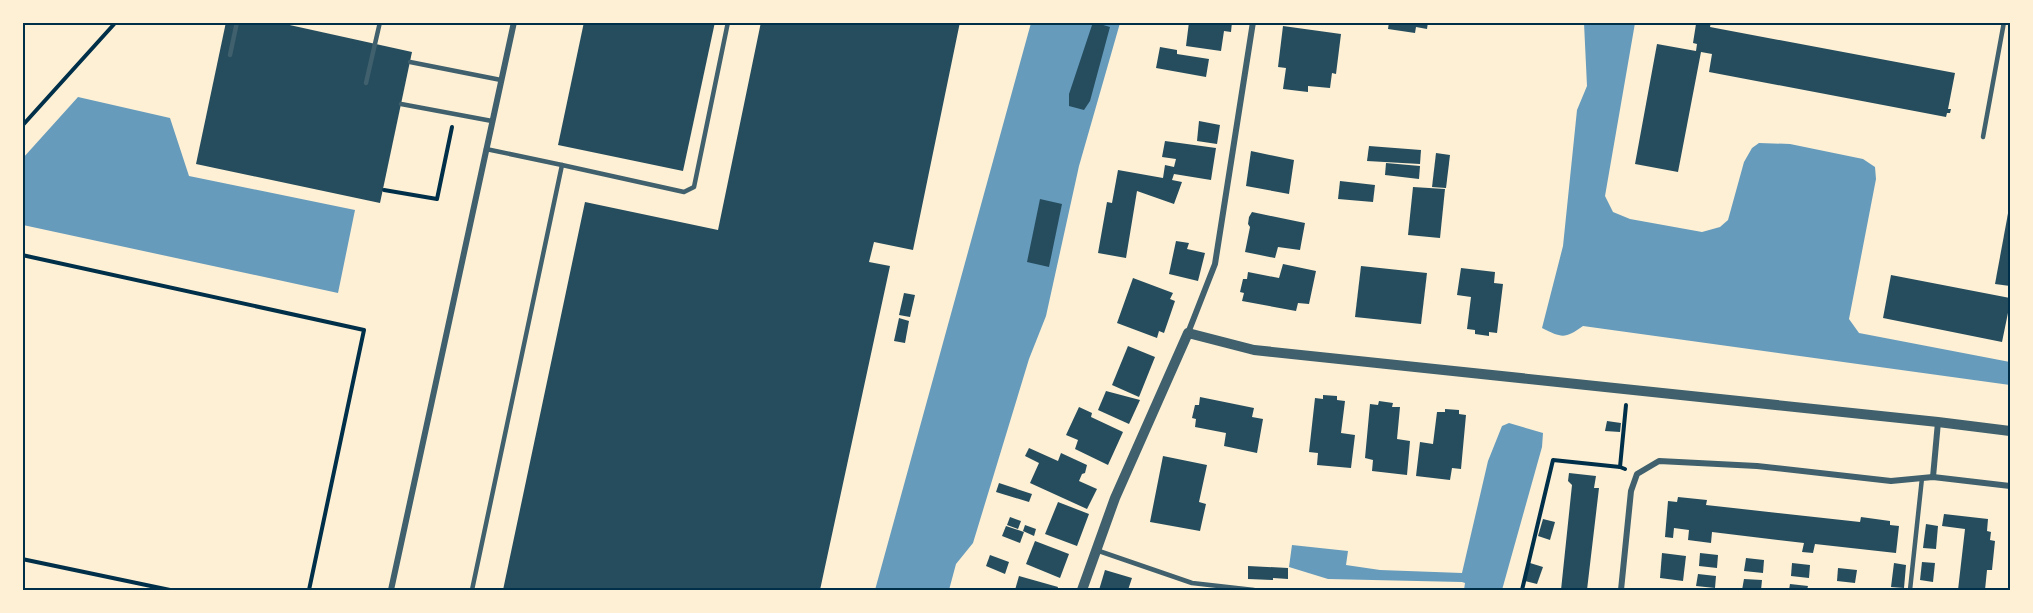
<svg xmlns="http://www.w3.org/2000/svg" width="2033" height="613" viewBox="0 0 2033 613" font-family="Helvetica,sans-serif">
	<rect width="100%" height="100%" fill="#fdf0d5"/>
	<g fill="#669bbc">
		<path d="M1031,23H1120L1079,166L1046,316L1029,359L973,543L956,564L949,590H875Z"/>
		<path d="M1584,23H1635L1605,196L1613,212L1630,219L1702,232L1720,227L1728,220L1744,162L1752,148L1759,143L1790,144L1863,159L1875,167L1876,179L1849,319L1859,333L2010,362V385L1583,326C1565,339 1562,338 1542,328L1563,246L1577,110L1587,86Z"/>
		<path d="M78,97L170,118L189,176L355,210L338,293L23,225V158Z"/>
		<path d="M1509,423L1543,433L1542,447L1502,590H1464L1465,583L1462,582L1328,579L1289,567L1292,545L1348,551L1346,565L1380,570L1462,573L1488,461L1502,426Z"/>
	</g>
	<g fill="#264d5e">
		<path d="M226,22H276L412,52L380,203L196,164Z"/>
		<path d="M584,22H715L683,171L558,145Z"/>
		<path d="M761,22H960L913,250L874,242L869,262L890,266L820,590H503L585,202L718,230Z"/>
		<path d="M1093,22L1110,27L1090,101L1084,110L1069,106V94Z"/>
		<path d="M1189,22H1232L1231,32L1224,31L1221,51L1186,46Z"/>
		<path d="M1389,22H1428L1427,29L1416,27L1415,33L1388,29Z"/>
		<path d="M1700,22H1711L1710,27L1955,73L1948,109H1951L1950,113H1947L1946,117L1709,72L1712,54L1701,52L1678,172L1635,164L1657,44L1696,51L1697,44L1693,43L1696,24L1700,25Z"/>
		<path d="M1283,26L1341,34L1336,74L1332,73L1330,88L1308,86V92L1283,89L1286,68L1278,67Z"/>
		<path d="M1160,47L1177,50V54L1209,59L1206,77L1156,68Z"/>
		<path d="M1199,121L1220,125L1217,144L1197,141Z"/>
		<path d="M1165,141L1216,148L1211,180L1174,174L1172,180L1182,182L1174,204L1137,191L1126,258L1098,253L1107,202L1112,203L1118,170L1163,178L1165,165L1174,167L1176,159L1162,157Z"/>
		<path d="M1369,146L1421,150L1420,164L1367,161Z"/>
		<path d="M1251,151L1294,160L1289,194L1246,186Z"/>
		<path d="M1436,153L1450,155L1446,188L1432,187Z"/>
		<path d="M1386,163L1420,166L1419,179L1385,175Z"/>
		<path d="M1340,181L1375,185L1373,202L1338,199Z"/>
		<path d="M1413,187L1445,189L1440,238L1408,235Z"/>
		<path d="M1040,199L1062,204L1049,267L1027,262Z"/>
		<path d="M2009,208H2010V286L1995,284Z"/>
		<path d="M1252,212L1305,223L1300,250L1278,247L1275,258L1245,252L1250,227L1248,224L1249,217Z"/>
		<path d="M1176,241L1189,243L1187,249L1205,253L1198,281L1169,274Z"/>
		<path d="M1283,264L1316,271L1309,304L1298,303L1296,311L1242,301L1244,293L1240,292L1243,279H1247L1248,272L1279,278Z"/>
		<path d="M1361,266L1427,273L1421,324L1355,317Z"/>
		<path d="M1461,268L1495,272L1494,283L1503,284L1497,333L1489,332V336L1475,334V330L1467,329L1471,297L1457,295Z"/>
		<path d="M1891,275L2010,298V308H2009L2002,342L1883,318Z"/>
		<path d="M1133,278L1173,293L1170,299L1175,301L1164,333L1159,331L1157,338L1117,323Z"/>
		<path d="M904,293L915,295L910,317L899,315Z"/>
		<path d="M899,318L909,321L905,343L894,341Z"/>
		<path d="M1128,346L1155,357L1139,397L1112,385Z"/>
		<path d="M1106,391L1140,400L1129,424L1098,410Z"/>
		<path d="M1323,395L1337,396V400L1345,401L1341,433L1355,435L1351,468L1317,465L1318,453L1309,452L1315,398L1323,399Z"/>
		<path d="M1200,397L1254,408L1252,417L1263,419L1257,453L1224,446L1226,433L1195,427L1196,419L1192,418L1195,405H1199Z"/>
		<path d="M1379,401L1393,403L1392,407H1400L1397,439L1410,441L1407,475L1372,471L1373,460L1365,458L1370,404L1378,405Z"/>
		<path d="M1079,407L1092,413L1091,417L1123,432L1108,465L1075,449L1078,440L1066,435Z"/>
		<path d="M1445,409L1459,410V414L1466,415L1461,469L1452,468L1450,480L1416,476L1420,442L1433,444L1437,412H1445Z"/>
		<path d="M1607,421L1621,423L1620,432L1605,431Z"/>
		<path d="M1029,448L1058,461L1061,453L1087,465L1085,473L1082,474L1079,481L1097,489L1087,509L1030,483L1039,463L1025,456Z"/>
		<path d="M1163,456L1207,465L1199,502L1206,504L1200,531L1150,522Z"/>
		<path d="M1569,473L1596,476L1594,488H1599L1587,590H1561L1572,485L1568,481Z"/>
		<path d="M999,483L1032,494L1029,502L996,492Z"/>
		<path d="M1678,497L1707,500L1706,505L1860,522L1861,517L1890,521V525L1899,526L1896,553L1815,544L1813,553L1802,552L1804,543L1712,532L1711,543L1688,540L1689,530L1674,528L1673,538L1665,537L1668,501L1677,502Z"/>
		<path d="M1058,502L1089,514L1077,546L1045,534Z"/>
		<path d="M1944,514L1988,519L1987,531L1991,532L1990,540L1995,541L1992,570H1987L1985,590H1958L1965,529L1942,526Z"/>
		<path d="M1010,517L1021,521L1018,529L1007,525Z"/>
		<path d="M1543,519L1555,522L1550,540L1538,536Z"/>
		<path d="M1926,524L1938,526L1936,549L1923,548Z"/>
		<path d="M1025,525L1036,529L1034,536L1023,531Z"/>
		<path d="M1006,526L1024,532L1020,543L1002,536Z"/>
		<path d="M1035,541L1069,554L1060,578L1026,564Z"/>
		<path d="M1662,553L1686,556L1683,581L1660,578Z"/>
		<path d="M1700,553L1718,555L1717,568L1699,566Z"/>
		<path d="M990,555L1009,562L1005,574L986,566Z"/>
		<path d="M1746,558L1764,560L1763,573L1744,571Z"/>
		<path d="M1922,562L1935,563L1933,582L1920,580Z"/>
		<path d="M1530,563L1543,567L1537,584L1525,581Z"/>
		<path d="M1792,563L1810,565L1809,578L1791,576Z"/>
		<path d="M1894,563L1906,565L1904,588L1891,587Z"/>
		<path d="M1248,566L1288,568V579L1273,578V580L1248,579Z"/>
		<path d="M1838,568L1857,570L1855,583L1837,581Z"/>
		<path d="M1105,570L1132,578L1128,590H1099Z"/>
		<path d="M1698,574L1716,576L1715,588L1696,586Z"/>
		<path d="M1019,576L1058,587L1057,590H1015Z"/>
		<path d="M1744,579L1762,580L1761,590H1742Z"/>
		<path d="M1790,584L1808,586L1807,590H1789Z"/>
	</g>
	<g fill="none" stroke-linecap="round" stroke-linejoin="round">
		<g stroke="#003049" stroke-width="4">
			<path d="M22,126L116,22"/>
			<path d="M384,190L437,199L452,127"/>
			<path d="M22,255L364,330L309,590"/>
			<path d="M1620,467L1626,405"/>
			<path d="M22,559L170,590"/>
			<path d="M1522,590L1553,460L1620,467L1625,469"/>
			<path d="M2010,590V581"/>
		</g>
		<g stroke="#3f606c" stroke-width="4.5">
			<path d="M230,55L237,22"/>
			<path d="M410,62L501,80"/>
			<path d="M366,83L380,22"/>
			<path d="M401,104L492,121"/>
			<path d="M1983,137L2004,22"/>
			<path d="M486,149L562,165"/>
			<path d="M1096,550L1192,583L1254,590"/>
			<path d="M472,590L562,165L684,192L694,187L728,22"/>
			<path d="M1910,590L1922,478"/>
		</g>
		<g stroke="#3f606c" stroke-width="6">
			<path d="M1188,333L1215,264L1253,22"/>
			<path d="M1933,477L1938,422"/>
			<path d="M391,590L514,22"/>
			<path d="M1621,590L1631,491L1637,474L1659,461L1757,466L1891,481L1933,477L2010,486"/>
		</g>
		<path stroke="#3f606c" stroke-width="10" d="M1082,590L1115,498L1188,333L1254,350L1938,422L2010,431"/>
	</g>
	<rect width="2033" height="613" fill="none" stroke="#fdf0d5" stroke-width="48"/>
	<rect x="24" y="24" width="1985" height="565" fill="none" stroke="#003049" stroke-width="2"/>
</svg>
